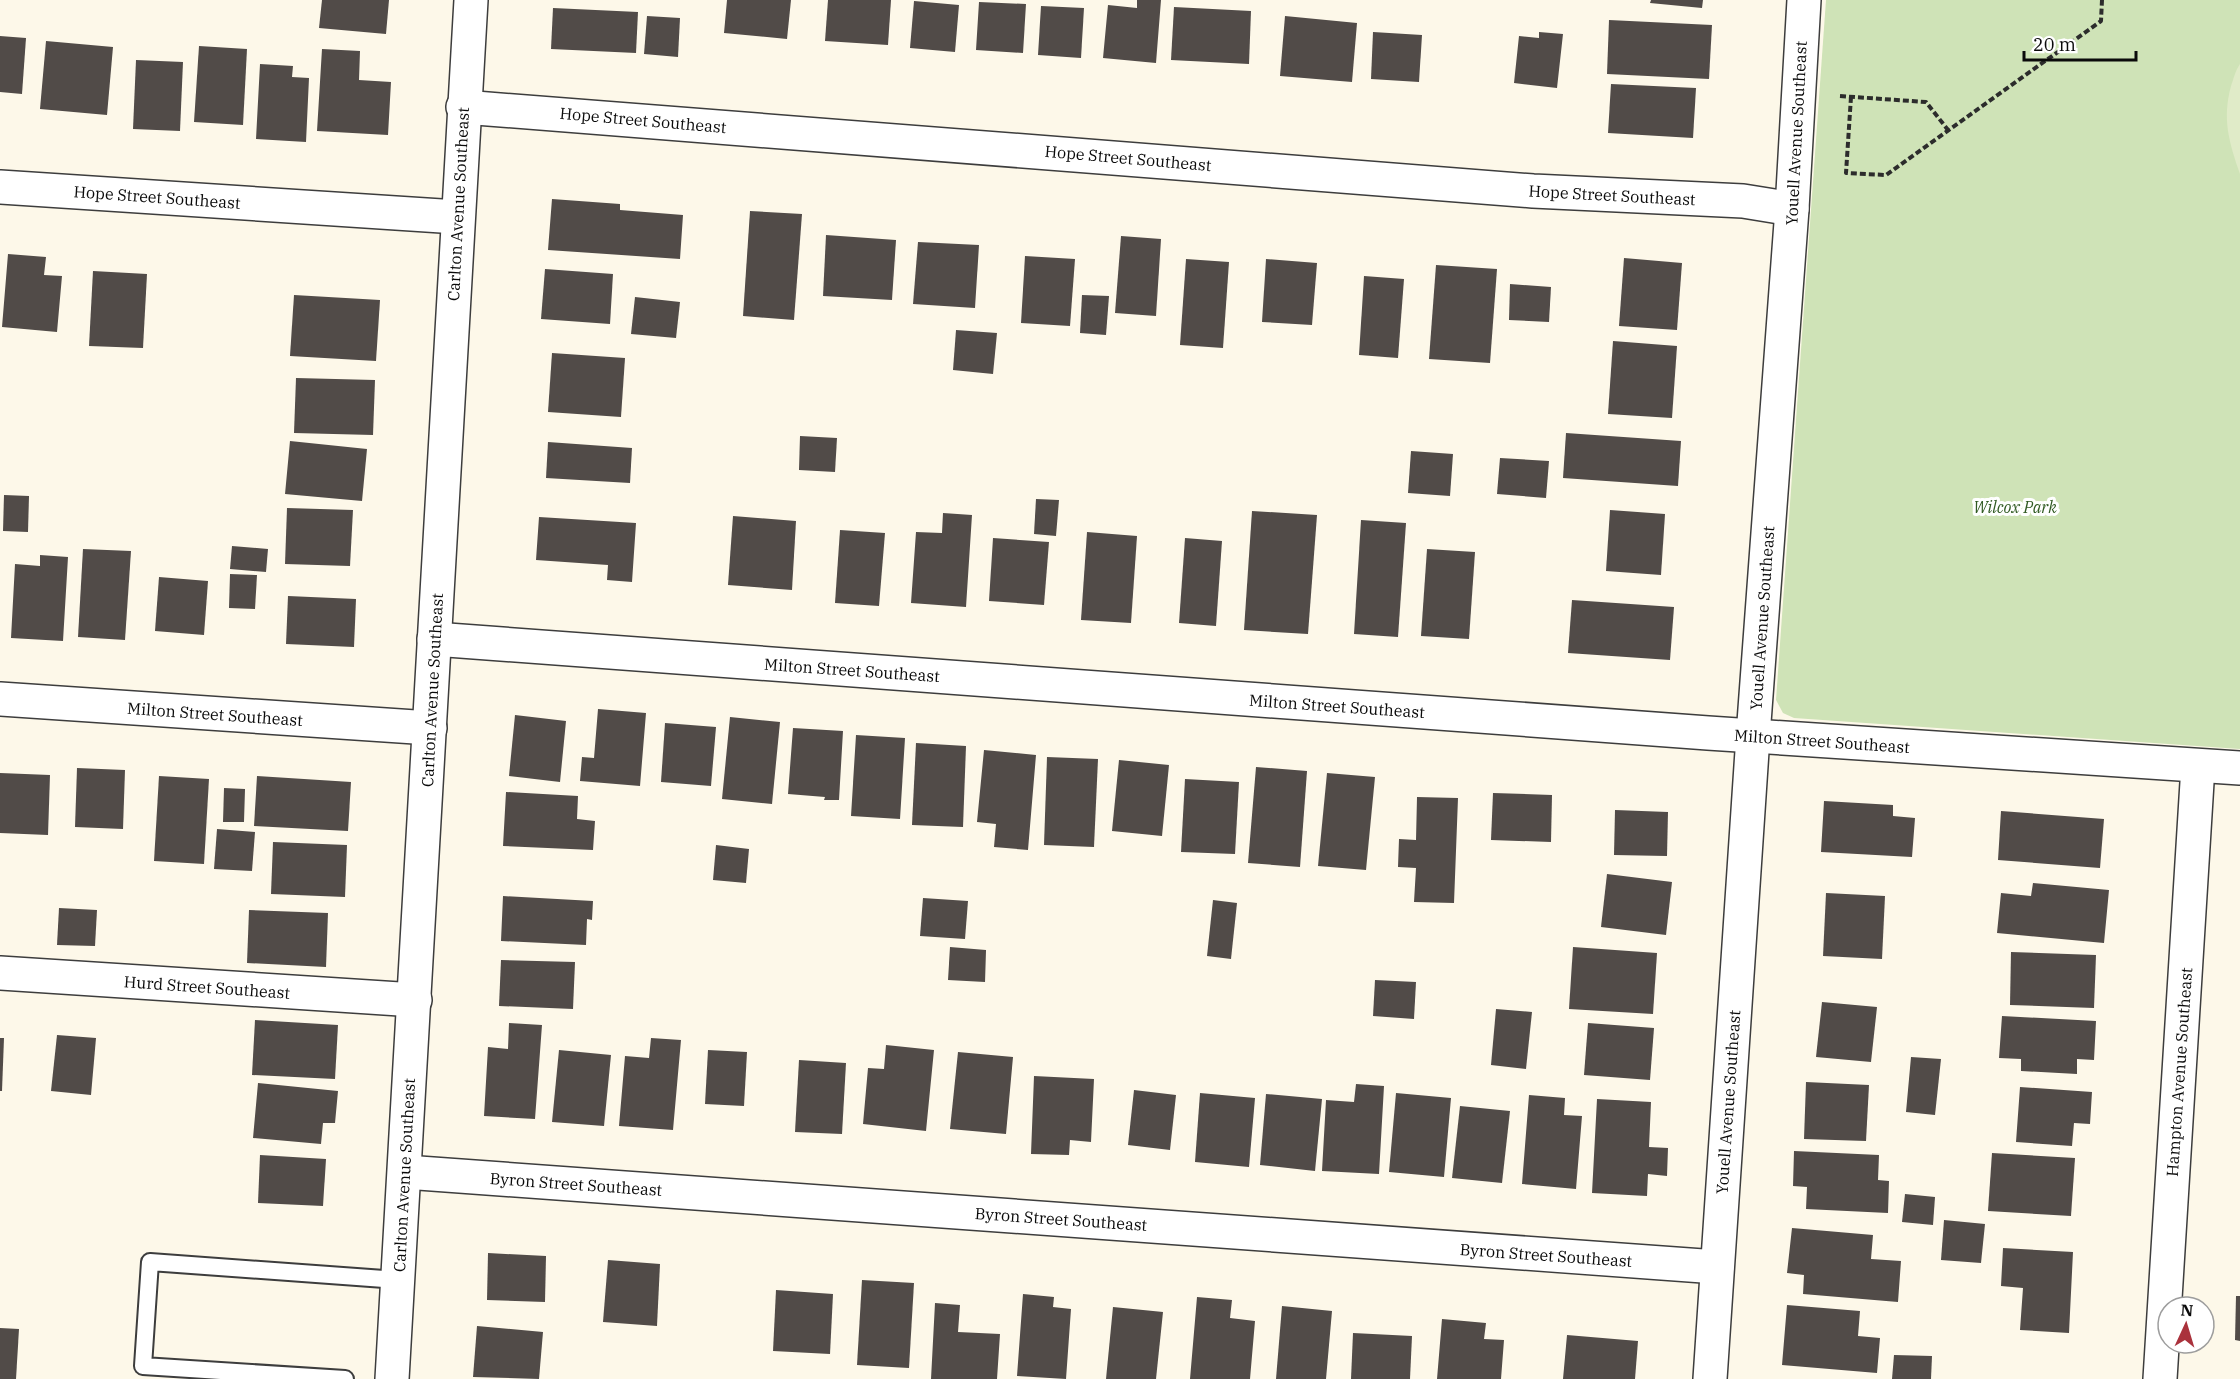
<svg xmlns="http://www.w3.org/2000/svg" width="2240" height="1379" viewBox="0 0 2240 1379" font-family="'IBM Plex Serif',serif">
	<rect width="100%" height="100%" fill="#fdf8e9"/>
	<path fill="#cfe3b7" d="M1826,0H2240V749L1794,718L1783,713L1776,700Z"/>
	<path fill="#e0ebc8" d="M2240,64V174C2229,142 2222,119 2231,86C2234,78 2235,71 2240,64Z"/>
	<g fill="#514b48">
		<path d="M322,0H389L386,34L319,28Z"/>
		<path d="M727,0H791L787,39L724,33Z"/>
		<path d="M828,0H891L888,45L825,41Z"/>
		<path d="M1137,0H1161L1156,63L1103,58L1108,5L1137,8Z"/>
		<path d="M1651,0H1703L1702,8L1650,3Z"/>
		<path d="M914,1L959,5L955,52L910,48Z"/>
		<path d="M979,2L1026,4L1023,53L976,50Z"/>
		<path d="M1041,6L1084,8L1081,58L1038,55Z"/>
		<path d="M1174,7L1251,11L1249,64L1171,60Z"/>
		<path d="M553,8L638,12L636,53L551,49Z"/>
		<path d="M647,16L680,18L678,57L644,54Z"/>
		<path d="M1285,16L1357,23L1352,82L1280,76Z"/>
		<path d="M1609,20L1712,25L1709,79L1607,74Z"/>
		<path d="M1373,32L1422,35L1419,82L1371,79Z"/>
		<path d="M1539,32L1563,34L1557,88L1514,83L1519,36L1539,38Z"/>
		<path d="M0,36L26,38L22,94L0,92Z"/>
		<path d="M46,41L113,47L107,115L40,109Z"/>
		<path d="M199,46L247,49L243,125L194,122Z"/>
		<path d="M322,49L360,51L359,80L391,82L388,135L317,131Z"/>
		<path d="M136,60L183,62L180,131L133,129Z"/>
		<path d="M260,64L293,66L292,77L309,78L306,142L256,139Z"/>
		<path d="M1611,84L1696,88L1693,138L1608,133Z"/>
		<path d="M552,199L620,204V210L683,215L680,259L548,250Z"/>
		<path d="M750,211L802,214L794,320L743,316Z"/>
		<path d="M826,235L896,240L892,300L823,296Z"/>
		<path d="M1121,236L1161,239L1156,316L1115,313Z"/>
		<path d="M918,242L979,245L975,308L913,304Z"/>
		<path d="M8,254L46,257L44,275L62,276L57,332L2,327Z"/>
		<path d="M1025,256L1075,259L1070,326L1021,323Z"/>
		<path d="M1624,258L1682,263L1677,330L1619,326Z"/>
		<path d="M1186,259L1229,262L1223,348L1180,345Z"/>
		<path d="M1266,259L1317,263L1312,325L1262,322Z"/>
		<path d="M1436,265L1497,269L1490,363L1429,359Z"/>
		<path d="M545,269L613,274L610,324L541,319Z"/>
		<path d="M93,271L147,274L143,348L89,346Z"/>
		<path d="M1364,276L1404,279L1398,358L1359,355Z"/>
		<path d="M1510,284L1551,287L1549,322L1509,320Z"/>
		<path d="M294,295L380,300L376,361L290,356Z"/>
		<path d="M1082,295L1109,296L1106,335L1080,333Z"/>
		<path d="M635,297L680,302L676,338L631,334Z"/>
		<path d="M956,330L997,333L993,374L953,370Z"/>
		<path d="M1613,341L1677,346L1672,418L1608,414Z"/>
		<path d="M552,353L625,358L621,417L548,412Z"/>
		<path d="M296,378L375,380L373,435L294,433Z"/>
		<path d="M1566,433L1681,441L1678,486L1563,478Z"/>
		<path d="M800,436L837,438L835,472L799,470Z"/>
		<path d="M290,441L367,449L362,501L285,494Z"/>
		<path d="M548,442L632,448L630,483L546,478Z"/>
		<path d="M1411,451L1453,454L1450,496L1408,493Z"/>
		<path d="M1500,458L1549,461L1546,498L1497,494Z"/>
		<path d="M4,495L29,496L28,532L3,531Z"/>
		<path d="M1036,499L1059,500L1056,536L1034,534Z"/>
		<path d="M287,508L353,510L350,566L285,564Z"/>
		<path d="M1610,510L1665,514L1661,575L1606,571Z"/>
		<path d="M1252,511L1317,515L1308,634L1244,630Z"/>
		<path d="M943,513L972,515L966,607L911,603L916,532L942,533Z"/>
		<path d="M733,516L796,521L792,590L728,585Z"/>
		<path d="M539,517L636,523L632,582L607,580L608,565L536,560Z"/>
		<path d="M1361,520L1406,523L1398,637L1354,634Z"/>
		<path d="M840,530L885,533L879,606L835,603Z"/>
		<path d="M1087,532L1137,536L1131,623L1081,620Z"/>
		<path d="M993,538L1049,542L1044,605L989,601Z"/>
		<path d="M1185,538L1222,541L1216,626L1179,623Z"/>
		<path d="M232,546L268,549L266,572L230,569Z"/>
		<path d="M83,549L131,551L125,640L78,637Z"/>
		<path d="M1427,549L1475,552L1469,639L1421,636Z"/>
		<path d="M40,555L68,557L63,641L11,638L15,564L40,566Z"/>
		<path d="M230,574L257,575L255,609L229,608Z"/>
		<path d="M159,577L208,581L204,635L155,631Z"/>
		<path d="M288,596L356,599L354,647L286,644Z"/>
		<path d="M1572,600L1674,607L1670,660L1568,653Z"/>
		<path d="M598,709L646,713L640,786L580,781L582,757L594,758Z"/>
		<path d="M515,715L566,721L560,782L509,776Z"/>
		<path d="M730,717L780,722L772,804L722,799Z"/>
		<path d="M665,723L716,727L711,786L661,782Z"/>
		<path d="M793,728L843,731L839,800H824L825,797L788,794Z"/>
		<path d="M856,735L905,738L900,819L851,816Z"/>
		<path d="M916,743L966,746L963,827L912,825Z"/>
		<path d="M984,750L1036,755L1028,850L994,847L996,824L977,822Z"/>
		<path d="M1047,757L1098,759L1094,847L1044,845Z"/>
		<path d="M1119,760L1169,765L1162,836L1112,831Z"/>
		<path d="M1256,767L1307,771L1300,867L1248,863Z"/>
		<path d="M77,768L125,770L123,829L75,827Z"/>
		<path d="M0,773L50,775L48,835L0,833Z"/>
		<path d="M1327,773L1375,777L1366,870L1318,866Z"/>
		<path d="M159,776L209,779L204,864L154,861Z"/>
		<path d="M257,776L351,782L348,831L254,826Z"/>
		<path d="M1185,779L1239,782L1235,854L1181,852Z"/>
		<path d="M224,788L245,789L244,822H223Z"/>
		<path d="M506,792L578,796L577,819L595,821L593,850L503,846Z"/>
		<path d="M1493,793L1552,795L1551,842L1491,840Z"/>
		<path d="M1417,797L1458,798L1454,903L1414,902L1416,868L1398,867L1399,839L1416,840Z"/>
		<path d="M1824,801L1893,805V816L1915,818L1912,857L1821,852Z"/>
		<path d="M1615,810L1668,812L1667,856L1614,855Z"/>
		<path d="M2001,811L2104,819L2100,868L1998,860Z"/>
		<path d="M217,829L255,832L252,871L214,869Z"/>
		<path d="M273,842L347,845L345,897L271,894Z"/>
		<path d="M716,845L749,849L746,883L713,880Z"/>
		<path d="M1607,874L1672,882L1666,935L1601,927Z"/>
		<path d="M2033,883L2109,890L2104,943L1997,933L2001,893L2031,896Z"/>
		<path d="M1826,893L1885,896L1882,959L1823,956Z"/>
		<path d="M503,896L593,901L592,920L587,919L586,945L501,941Z"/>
		<path d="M923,898L968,901L965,939L920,936Z"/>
		<path d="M1213,900L1237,903L1231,959L1207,956Z"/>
		<path d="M59,908L97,910L95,946L57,945Z"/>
		<path d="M249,910L328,913L326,967L247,963Z"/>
		<path d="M950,947L986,950L985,982L948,980Z"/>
		<path d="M1573,947L1657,953L1653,1014L1569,1009Z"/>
		<path d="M2011,952L2096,955L2094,1008L2010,1005Z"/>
		<path d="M501,960L575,962L573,1009L499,1006Z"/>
		<path d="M1375,980L1416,982L1414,1019L1373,1016Z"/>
		<path d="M1822,1002L1877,1007L1871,1062L1816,1057Z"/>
		<path d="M1496,1009L1532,1012L1526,1069L1491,1065Z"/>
		<path d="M2002,1016L2096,1021L2094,1060L2077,1059V1074L2021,1071V1059L1999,1058Z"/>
		<path d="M255,1020L338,1025L335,1079L252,1075Z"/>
		<path d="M509,1023L542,1025L535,1119L484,1116L488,1047L508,1049Z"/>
		<path d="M1588,1023L1654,1028L1650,1080L1584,1075Z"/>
		<path d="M57,1035L96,1038L91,1095L51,1091Z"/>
		<path d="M0,1038H4L2,1091H0Z"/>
		<path d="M651,1038L681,1040L673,1130L619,1126L625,1056L649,1058Z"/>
		<path d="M886,1045L934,1050L926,1131L863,1124L868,1068L884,1069Z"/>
		<path d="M559,1050L611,1055L604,1126L552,1122Z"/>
		<path d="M708,1050L747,1052L744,1106L705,1104Z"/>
		<path d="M958,1052L1013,1057L1006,1134L950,1129Z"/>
		<path d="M1911,1057L1941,1059L1935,1115L1906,1112Z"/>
		<path d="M799,1060L846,1063L842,1134L795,1132Z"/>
		<path d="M1034,1076L1094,1079L1091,1142L1070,1140L1069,1155L1031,1154Z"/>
		<path d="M1806,1082L1869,1085L1866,1141L1804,1139Z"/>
		<path d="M258,1083L338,1091L335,1123H323L321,1144L253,1138Z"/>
		<path d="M1356,1084L1384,1086L1379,1174L1322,1171L1326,1100L1354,1102Z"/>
		<path d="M2020,1087L2092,1092L2090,1124L2074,1123L2072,1146L2016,1142Z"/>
		<path d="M1134,1090L1176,1095L1170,1150L1128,1145Z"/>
		<path d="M1200,1093L1255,1098L1249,1167L1195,1162Z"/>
		<path d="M1396,1093L1451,1098L1444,1177L1389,1172Z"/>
		<path d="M1266,1094L1322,1099L1315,1171L1260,1165Z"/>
		<path d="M1529,1095L1565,1098L1564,1115L1582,1116L1576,1189L1522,1184Z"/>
		<path d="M1597,1099L1651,1102L1649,1147L1668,1148L1667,1176L1648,1174L1647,1196L1592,1193Z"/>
		<path d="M1460,1106L1510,1111L1502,1183L1452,1178Z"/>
		<path d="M1794,1151L1879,1155L1878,1180L1889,1181L1888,1213L1806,1209L1807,1187L1793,1186Z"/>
		<path d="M1992,1153L2075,1158L2071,1216L1988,1211Z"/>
		<path d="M260,1155L326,1159L323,1206L258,1203Z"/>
		<path d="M1905,1194L1935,1197L1933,1225L1902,1222Z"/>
		<path d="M1944,1220L1985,1224L1981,1263L1941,1260Z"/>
		<path d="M1792,1228L1873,1235L1871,1259L1901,1261L1898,1302L1803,1294L1804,1275L1787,1273Z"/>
		<path d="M2003,1248L2073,1252L2069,1333L2020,1330L2023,1288L2001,1286Z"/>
		<path d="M488,1253L546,1256L545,1302L487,1300Z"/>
		<path d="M608,1260L660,1264L657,1326L603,1322Z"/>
		<path d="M862,1280L914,1283L909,1368L857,1365Z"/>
		<path d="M776,1290L833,1294L830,1354L773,1351Z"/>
		<path d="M1023,1294L1054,1297L1053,1307L1071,1309L1066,1379L1017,1376Z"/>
		<path d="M2236,1296H2240V1341L2235,1340Z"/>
		<path d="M1197,1297L1232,1300L1230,1318L1255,1321L1250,1379H1190Z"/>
		<path d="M935,1303L960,1305L958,1332L1000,1334L997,1379H931Z"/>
		<path d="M1787,1305L1860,1311L1858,1336L1880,1338L1877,1373L1782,1365Z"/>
		<path d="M1282,1306L1332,1311L1326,1379H1276Z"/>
		<path d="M1113,1307L1163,1312L1156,1379H1106Z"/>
		<path d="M1442,1319L1486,1323L1484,1339L1504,1340L1501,1379H1437Z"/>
		<path d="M477,1326L543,1332L539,1379L473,1377Z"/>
		<path d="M0,1328L19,1329L16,1379H0Z"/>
		<path d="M1353,1333L1412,1336L1410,1379H1351Z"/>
		<path d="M1567,1335L1638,1341L1635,1379H1563Z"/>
		<path d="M1894,1355L1932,1356L1931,1379H1892Z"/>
	</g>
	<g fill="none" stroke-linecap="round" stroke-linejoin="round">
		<defs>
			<path id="service" d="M345,1379L143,1366L150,1262L398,1280"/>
			<g id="minor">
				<path d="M463,107L1533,191L1743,201L1792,209"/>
				<path d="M0,187L457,217"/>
				<path d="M434,639L1708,733L2240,768"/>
				<path d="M0,699L430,728"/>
				<path d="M0,973L415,1000"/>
				<path d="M405,1172L1717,1267"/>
				<path d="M1710,1379L1753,736L1792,209L1804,0"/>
				<path d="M2160,1379L2198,766"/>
			</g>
			<path id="tertiary" d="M392,1379L471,0"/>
		</defs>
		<use href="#service" stroke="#3d3d3d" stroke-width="20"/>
		<use href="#minor" stroke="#3d3d3d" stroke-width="36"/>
		<use href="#tertiary" stroke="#3d3d3d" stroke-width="36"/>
		<g stroke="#2c2c2c" stroke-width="4" stroke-dasharray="6 3" stroke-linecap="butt">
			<path d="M1840,96L1926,102L1948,130"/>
			<path d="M1851,97L1846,173L1886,175L2101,21L2102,0"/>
		</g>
		<use href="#service" stroke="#fff" stroke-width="16"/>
		<use href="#minor" stroke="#fff" stroke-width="33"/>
		<use href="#tertiary" stroke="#fff" stroke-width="33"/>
	</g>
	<g text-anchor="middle" stroke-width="6" stroke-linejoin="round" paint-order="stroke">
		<g font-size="16" fill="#0a0a0a" stroke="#fff">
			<text transform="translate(643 120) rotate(5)" y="6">Hope Street Southeast</text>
			<text transform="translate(1796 133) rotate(-87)" y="6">Youell Avenue Southeast</text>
			<text transform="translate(1128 158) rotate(5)" y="6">Hope Street Southeast</text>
			<text transform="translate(1612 195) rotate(3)" y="6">Hope Street Southeast</text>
			<text transform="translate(157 197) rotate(4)" y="6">Hope Street Southeast</text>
			<text transform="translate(458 204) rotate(-87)" y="6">Carlton Avenue Southeast</text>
			<text transform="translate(1762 618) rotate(-86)" y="6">Youell Avenue Southeast</text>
			<text transform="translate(852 670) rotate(4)" y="6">Milton Street Southeast</text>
			<text transform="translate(432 690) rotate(-87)" y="6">Carlton Avenue Southeast</text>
			<text transform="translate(1337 706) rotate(4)" y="6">Milton Street Southeast</text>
			<text transform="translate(215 714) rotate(4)" y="6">Milton Street Southeast</text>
			<text transform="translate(1822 741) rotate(4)" y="6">Milton Street Southeast</text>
			<text transform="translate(207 987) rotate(4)" y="6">Hurd Street Southeast</text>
			<text transform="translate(2179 1072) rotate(-86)" y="6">Hampton Avenue Southeast</text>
			<text transform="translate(1728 1102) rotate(-86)" y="6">Youell Avenue Southeast</text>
			<text transform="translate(404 1175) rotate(-87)" y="6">Carlton Avenue Southeast</text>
			<text transform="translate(576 1184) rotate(4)" y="6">Byron Street Southeast</text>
			<text transform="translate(1061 1219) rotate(4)" y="6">Byron Street Southeast</text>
			<text transform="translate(1546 1255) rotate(4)" y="6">Byron Street Southeast</text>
		</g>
		<g font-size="16" font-style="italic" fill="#305a22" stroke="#fff">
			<text x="2015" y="513">Wilcox Park</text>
		</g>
	</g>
	<g transform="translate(2186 1325) rotate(4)"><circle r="28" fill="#ffffff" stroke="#9d9d9d" stroke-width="1.5"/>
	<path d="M0-4.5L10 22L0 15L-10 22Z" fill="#aa323c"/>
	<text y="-9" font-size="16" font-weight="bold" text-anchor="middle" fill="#0a0a0a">N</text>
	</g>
	<path d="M2024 51v9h112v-9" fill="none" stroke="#0a0a0a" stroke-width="3"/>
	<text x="2033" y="51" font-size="18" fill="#0a0a0a" stroke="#ffffff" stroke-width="4.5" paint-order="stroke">20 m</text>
</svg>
